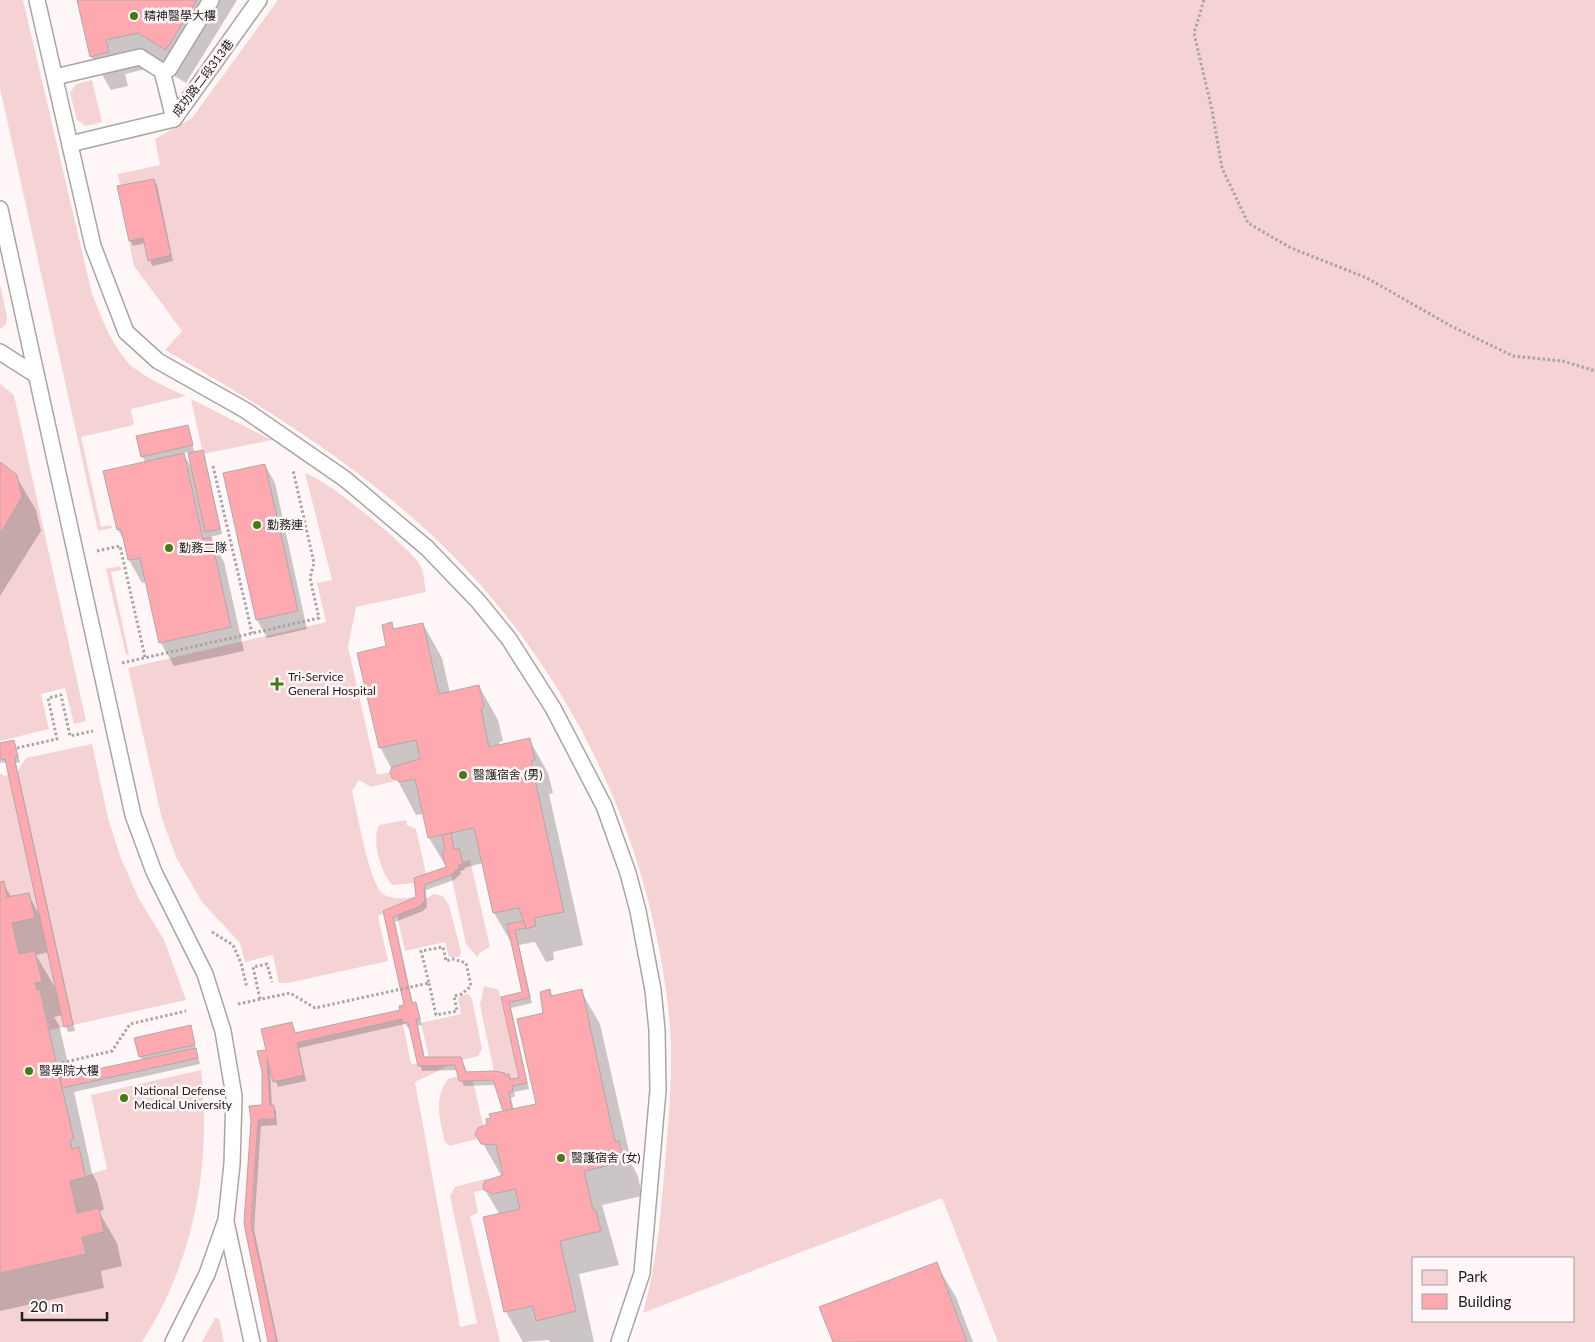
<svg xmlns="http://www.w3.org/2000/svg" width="1595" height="1342" viewBox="0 0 1595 1342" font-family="Lato,'Noto Sans TC',sans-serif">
	<rect width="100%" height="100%" fill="#fff7f7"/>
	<g fill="#f5d3d5" fill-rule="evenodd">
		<path d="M0,0H23L92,294C102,318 113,350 134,368C150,380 168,388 186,396L131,409L134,425L81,437L101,527L111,525L112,528L98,531L0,88Z"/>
		<path d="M278,0H1595V1342H998L942,1198L643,1313C657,1263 661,1213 665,1162C669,1117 673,1071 670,1026C654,842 569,665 435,538C354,462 261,405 165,350L182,331L134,266L129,241L143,238L148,261L170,255L154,179L120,186L118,174L160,165L155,139L192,118ZM1414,1258H1574V1321H1414Z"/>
		<path d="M92,80L102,122L86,126L77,120L70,93L76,84Z"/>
		<path d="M0,285L7,317L6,324L0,329Z"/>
		<path d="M0,384L14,395L86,721L74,724L65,688L41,694L49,729L0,741V534L22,497L17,475L0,462Z"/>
		<path d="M191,399L272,440L203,454Z"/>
		<path d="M305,473C325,478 405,544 418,562C424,569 424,583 426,592L356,607L348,647L377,775L390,772L395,781L371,787L359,780L352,791C357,810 369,883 383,894C392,900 406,898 416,897L378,916L388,961L288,983H279L273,955L245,962L240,943L202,902L177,859L162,819L128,668L326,622L317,583L332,580Z"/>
		<path d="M120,566L121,570L111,572L129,655H126L106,569Z"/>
		<path d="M92,744L108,818L120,856L139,899L164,940L186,1000L50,1030L40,990H37L35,983L42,982L36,951L19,954L12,923L29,893L7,897L4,882H0V773L4,776L17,772L26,758Z"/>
		<path d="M406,820L407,825L416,829L426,874L415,878V883L392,885C381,872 371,841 379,825Z"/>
		<path d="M470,860L490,947L481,952L477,957L466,944L451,875L459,868L458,865L462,864V862Z"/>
		<path d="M434,894L443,896L449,905L461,952L460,957H449L445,942L405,951L397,915Z"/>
		<path d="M484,986L499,990L519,1078L510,1079L509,1074L505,1075L494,1071L480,1005Z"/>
		<path d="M468,993L472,999L482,1049L478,1056L462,1060L461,1057L429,1058L421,1023L461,1014L458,998Z"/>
		<path d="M402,1019L411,1064L448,1066L415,1082L460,1327L477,1323L450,1196L455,1187L489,1178L483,1185L484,1190L474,1192L478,1213L470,1216L500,1342H277L252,1230L258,1120L275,1119L274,1105H270L267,1058L273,1082L304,1075L297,1043Z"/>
		<path d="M201,1070C212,1165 194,1261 142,1342H0V1273L86,1254L82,1237L104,1232L99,1208L77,1213L70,1181L107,1169L91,1095Z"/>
		<path d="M458,1076L460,1081H473L483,1125L475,1133L477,1139L450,1146L445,1142C440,1119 433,1100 448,1079Z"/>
		<path d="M215,1318L219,1319L224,1342H202Z"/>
	</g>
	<g fill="#0003" fill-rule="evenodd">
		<path d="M78,0H237L186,83L158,66L125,74L128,86L111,90L91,56Z"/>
		<path d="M154,180L157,185L173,261L152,266L145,243L133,246L130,240Z"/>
		<path d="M187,427L195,453L202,451L205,457L222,534L210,537L224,562L244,651L174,666L161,643L147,582L142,583L129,560L125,542L118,530L105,472L146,463L142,456ZM189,452L192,468V469L183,453Z"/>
		<path d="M0,465L16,476L36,510L41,531L0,596Z"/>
		<path d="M265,465L275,483L307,629L267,638L257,620L225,474Z"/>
		<path d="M391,624L395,630L423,624L442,658L450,693L479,686L498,720L503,741L499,742L500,745L529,739L548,773L553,793L549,794L583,945L553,952L554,960L546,962L535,942L519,945L532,1003L511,1008L529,1089L514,1092L515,1096L511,1098L514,1110L537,1105L544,1014L550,991L553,997L581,991L600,1024L632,1165L638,1176L642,1196L602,1205L619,1265L579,1274L594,1342H550L549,1340L523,1342L506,1312L500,1215L485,1190L502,1177L477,1133L505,1112L496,1085L464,1086L457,1070L422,1071L410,1028H408L405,1024L299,1048L306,1081L278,1087L270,1068L272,1106L276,1111L277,1125L261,1126L254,1229L278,1342H270L245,1232L252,1120L263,1107L268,1050L292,1024L296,1034L402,1011L405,1005L385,912L418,898L416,878L447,868L429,838L424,814L416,815L380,747ZM483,863L494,913L512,944L523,993L502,998L520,1079L511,1080L509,1076L467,1073L461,1059H425L418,1026L422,1025L418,1009L415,1003L413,1004L395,922L423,911L427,907L426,890L454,880L461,874L460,871L465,870L464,868Z"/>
		<path d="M14,741L20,762L16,763L75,1031L68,1032L62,1015L54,1017L59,1025L71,1076L142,1061L136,1039L190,1027L200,1064L74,1092L92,1173L97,1182L104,1209L99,1212L117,1243L122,1266L101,1271L104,1288L0,1311V883H3L12,898L28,894L39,914L7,765L4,762L0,763V744ZM49,952L56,989L36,955Z"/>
		<path d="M936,1264L956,1297L973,1342H834Z"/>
	</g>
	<g fill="#fea8af" stroke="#b0a9aa">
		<path d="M77,0H197L166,50L138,33L106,40L109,52L90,57Z"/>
		<path d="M154,179L171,255L148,261L143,238L129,241L117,186Z"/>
		<path d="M188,425L193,445L141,457L136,436Z"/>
		<path d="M203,450L220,529L205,532L188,453Z"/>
		<path d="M184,453L203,539L211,537L231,627L159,643L140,558L128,560L121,529L117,530L103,471Z"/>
		<path d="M0,462L17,475L22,497L0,534Z"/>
		<path d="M265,464L298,611L256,620L223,473Z"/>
		<path d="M392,622L393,629L423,623L439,694L479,685L484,707L481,708L489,747L530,738L535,760L531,761L564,912L534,918L536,926L526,929L519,908L493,913L474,828L428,838L415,779L401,782L392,778L390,772L392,767L420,759L416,740L379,748L357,653L386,646L382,625Z"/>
		<path d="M14,740L18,757H14L73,1025L64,1027L5,759L2,760L0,757V743Z"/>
		<path d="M451,833L454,849L459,848L463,864L458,865L459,868L451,875L424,885L425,901L420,906L393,917L412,1003L416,1002L420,1019L416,1020L424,1057H461L466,1072L494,1071L505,1073V1075L509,1074L510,1079L519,1078L501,997L522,992L507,924L524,921L526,928L515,930L530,998L509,1002L527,1083L512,1086L513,1091L509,1092L512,1109L503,1111L493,1080L459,1081L455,1065L418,1066L408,1022L403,1023L402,1019L297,1043L304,1075L273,1082L267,1058L270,1105H274L275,1119L258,1120L251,1223L277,1342H268L244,1223L251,1121L249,1106L262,1105V1071L257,1051L266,1050L261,1029L292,1022L295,1033L400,1010L399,1006L404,1005L383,911L416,897L414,878L446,867L442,852L445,851L442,835Z"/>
		<path d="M4,881L7,897L29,893L35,918L12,923L19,954L35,951L42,982L35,983L37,990H40L62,1088L74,1139L70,1140L72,1149L79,1147L85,1175V1177L70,1181L77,1213L99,1208L104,1232L82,1237L86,1254L0,1273V882Z"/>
		<path d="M550,989L551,996L582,989L615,1142L619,1141L624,1162L584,1171L593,1210H596L601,1231L560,1241L576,1311L536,1321L533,1306L504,1312L483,1217L520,1209L515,1189L493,1194L484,1190L483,1185L485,1181L503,1175L496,1145L481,1144L475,1134L478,1128L487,1124L486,1119L491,1118L489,1114L536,1104L517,1019L543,1013L540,992Z"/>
		<path d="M191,1025L195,1045L139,1057L134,1038Z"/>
		<path d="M196,1048L198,1058L62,1088L60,1077Z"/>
		<path d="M937,1262L967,1342H833L819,1307Z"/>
	</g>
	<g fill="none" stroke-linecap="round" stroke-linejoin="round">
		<defs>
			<g id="service">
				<path d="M37,0L93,246L126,332L158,361L245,410L345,479L427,548L478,601L509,639L553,708L604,806L628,873L638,911L653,990L657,1030L658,1090L642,1273L619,1342"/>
				<path d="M162,71L169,69L211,0"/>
				<path d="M55,77L140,57L162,71L174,119"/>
				<path d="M70,144L174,119L259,0"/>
				<path d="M0,209L133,815L154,872L205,974L223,1031L234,1096L232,1164L226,1220L207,1274L173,1342"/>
				<path d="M0,352L36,375"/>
				<path d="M226,1222L252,1342"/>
			</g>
		</defs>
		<use href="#service" stroke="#aba4a4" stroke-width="18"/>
		<g stroke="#aaa4a5" stroke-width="3" stroke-dasharray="2.5 2.5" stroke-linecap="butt">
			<path d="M1204,0L1194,33L1212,110L1222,168L1248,223L1291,248L1367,278L1451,326L1513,356L1563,361L1595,371"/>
			<path d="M213,466L252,633"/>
			<path d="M97,551L120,546L145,657"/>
			<path d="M122,663L319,618L310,578L314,563L293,470"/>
			<path d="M17,748L57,739L48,698L61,695L70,736L93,731"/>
			<path d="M212,932L233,945L241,963L247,988"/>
			<path d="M260,999L253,967L267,964L272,982"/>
			<path d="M238,1004L290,993L315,1008L429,983L421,951L443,947L446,961L453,959L466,963L471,986L462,994L454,996L457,1011L436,1015L429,983"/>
			<path d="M57,1064L112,1051L130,1024L186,1011"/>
		</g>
		<use href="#service" stroke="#fff" stroke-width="15"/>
	</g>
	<g fill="#437c15" stroke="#fff7f7" stroke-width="2">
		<circle cx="134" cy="16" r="5"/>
		<circle cx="257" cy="525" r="5"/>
		<circle cx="169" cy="548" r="5"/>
		<path d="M274.5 676.5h5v5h5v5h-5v5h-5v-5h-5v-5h5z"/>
		<circle cx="463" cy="775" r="5"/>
		<circle cx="29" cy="1071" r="5"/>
		<circle cx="124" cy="1098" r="5"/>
		<circle cx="561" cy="1158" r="5"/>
	</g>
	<g text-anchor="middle" stroke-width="5" stroke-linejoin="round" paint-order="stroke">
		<g font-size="12" fill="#201d1e" stroke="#fff7f7" text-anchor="start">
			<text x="144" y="20">精神醫學大樓</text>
			<text x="267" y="529">勤務連</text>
			<text x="179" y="552">勤務二隊</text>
			<text x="288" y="681">Tri-Service<tspan x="288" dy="14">General Hospital</tspan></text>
			<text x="473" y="779">醫護宿舍 (男)</text>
			<text x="39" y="1075">醫學院大樓</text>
			<text x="134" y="1095">National Defense<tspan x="134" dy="14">Medical University</tspan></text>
			<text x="571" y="1162">醫護宿舍 (女)</text>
		</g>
		<g font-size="12" fill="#201d1e" stroke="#fff7f7">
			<text transform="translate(203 78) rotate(-53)" y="4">成功路二段313巷</text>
		</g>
	</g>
	<rect x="1412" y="1257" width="162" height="65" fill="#fff7f7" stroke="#a6a0a0"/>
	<rect x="1422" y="1270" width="25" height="15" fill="#f5d3d5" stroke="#a6a0a0"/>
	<text x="1458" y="1282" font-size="15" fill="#201d1e">Park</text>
	<rect x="1422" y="1294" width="25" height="15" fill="#fea8af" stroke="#a6a0a0"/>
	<text x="1458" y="1307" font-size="15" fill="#201d1e">Building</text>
	<path d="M22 1312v8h85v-8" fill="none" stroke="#201d1e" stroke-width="2.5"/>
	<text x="30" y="1312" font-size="15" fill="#201d1e" stroke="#fff7f7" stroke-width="4" paint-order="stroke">20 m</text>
</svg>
